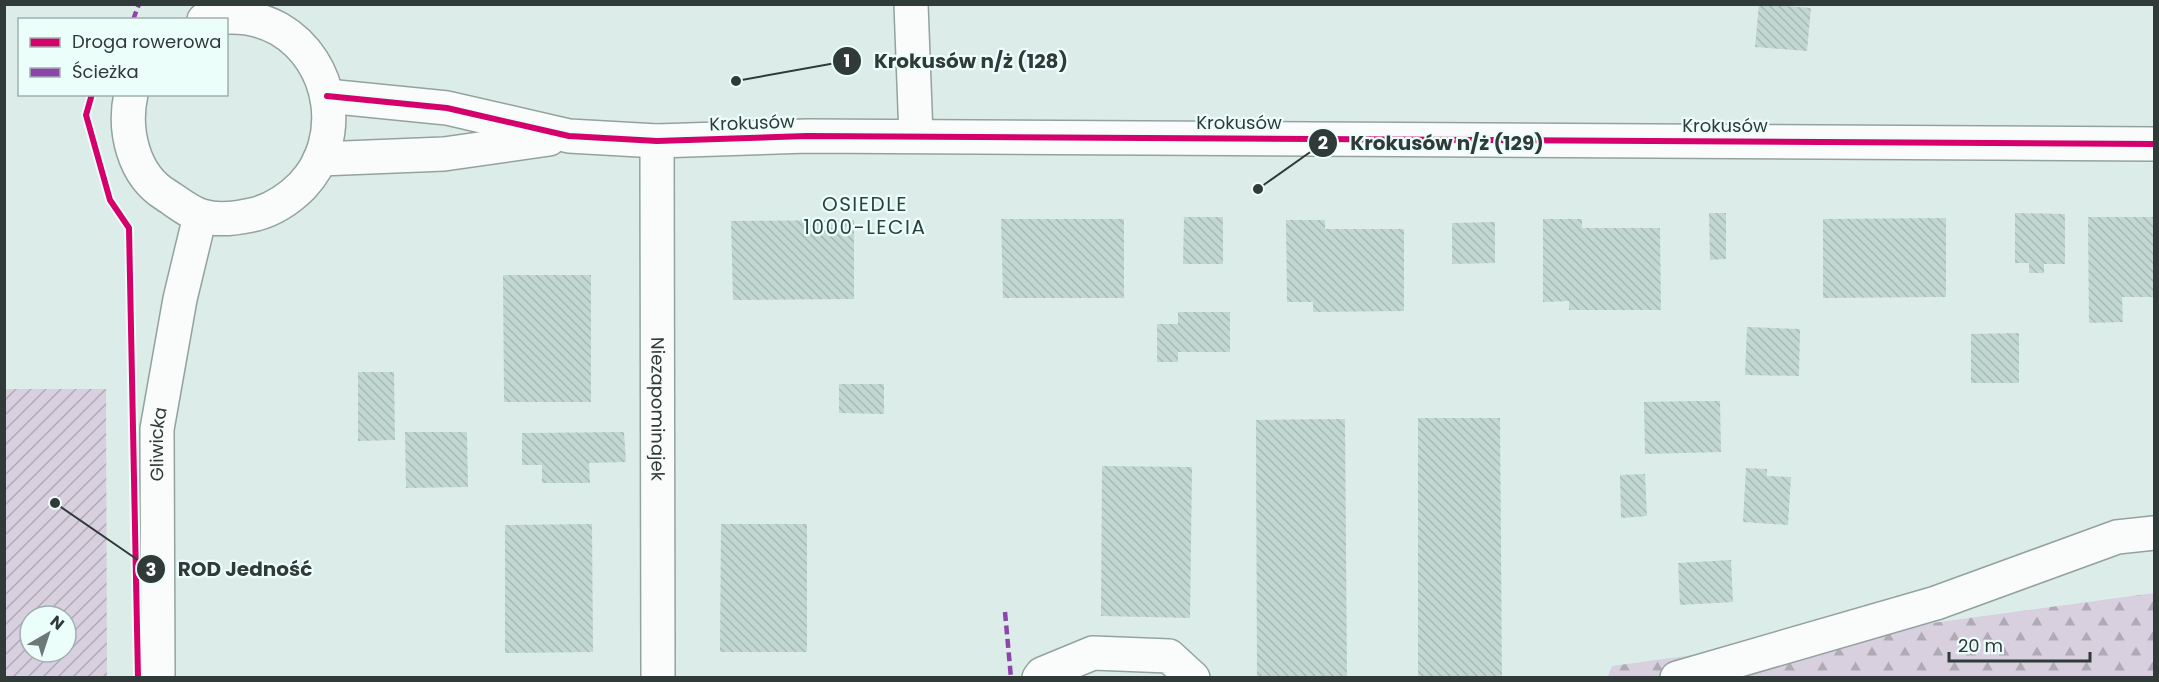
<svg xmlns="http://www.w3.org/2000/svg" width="2159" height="682" viewBox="0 0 2159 682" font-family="Poppins,sans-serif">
	<defs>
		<pattern id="forest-firs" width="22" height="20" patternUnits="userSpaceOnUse" patternTransform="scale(1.5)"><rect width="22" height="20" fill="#d8d0df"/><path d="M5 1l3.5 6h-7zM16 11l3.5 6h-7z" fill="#b0aab6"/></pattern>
		<pattern id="garden-furrows" width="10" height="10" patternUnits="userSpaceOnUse" patternTransform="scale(1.5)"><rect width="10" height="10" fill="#d8d0df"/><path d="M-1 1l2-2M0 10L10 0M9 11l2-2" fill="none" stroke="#b0aab6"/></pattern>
		<pattern id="building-back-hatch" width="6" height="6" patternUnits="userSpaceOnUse" patternTransform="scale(1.5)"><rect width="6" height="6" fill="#c2d7d2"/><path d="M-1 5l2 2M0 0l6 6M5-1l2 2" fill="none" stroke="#a7b9b5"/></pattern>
	</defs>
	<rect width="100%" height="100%" fill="#dcede9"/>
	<path fill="url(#forest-firs)" d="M2154,593V677L1607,678L1612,666Z"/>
	<path fill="url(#garden-furrows)" fill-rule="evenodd" d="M5,389H106L107,677H5ZM30,616H66V652H30Z"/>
	<g fill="url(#building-back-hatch)">
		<path d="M1759,4L1811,8L1807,51L1755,47Z"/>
		<path d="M1709,213H1726V259L1710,260Z"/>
		<path d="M2015,213L2065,214V264H2044V273H2029V263H2015Z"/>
		<path d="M1184,217H1223V264H1183Z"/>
		<path d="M2088,217H2154V297H2122L2123,322L2089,323Z"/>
		<path d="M1946,218V297L1823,298V219Z"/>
		<path d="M1001,219H1124V298H1003Z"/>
		<path d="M1543,219H1582V228H1660L1661,310H1569V301L1543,302Z"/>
		<path d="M854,220V299L733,300L731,221Z"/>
		<path d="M1286,220H1325V229H1404V311L1313,312V302H1287Z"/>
		<path d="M1495,222V263L1452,264V223Z"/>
		<path d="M503,275H591V402H504Z"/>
		<path d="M1178,312H1230V352H1178V362H1157V324H1178Z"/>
		<path d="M1747,327L1800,329L1799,376L1745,375Z"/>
		<path d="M2019,333V383H1971V334Z"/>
		<path d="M358,372H394L395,440L358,441Z"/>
		<path d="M839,384H884V414L839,413Z"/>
		<path d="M1694,401H1720L1721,452L1645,454L1644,402Z"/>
		<path d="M1418,418H1500L1502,678H1418Z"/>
		<path d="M1345,419L1347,678H1257L1256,420Z"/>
		<path d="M405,432H467L468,487L406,488Z"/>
		<path d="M624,432L626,462L589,463L590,483H542V465H522V433Z"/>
		<path d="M1102,466L1192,467L1190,618L1101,616Z"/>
		<path d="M1746,468L1767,469V476L1791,477L1788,525L1743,522Z"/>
		<path d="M1645,474L1647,516L1621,518L1620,475Z"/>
		<path d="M592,524L593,652L505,653V525Z"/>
		<path d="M721,524H807V652H720Z"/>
		<path d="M1731,560L1733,602L1680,605L1678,563Z"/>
	</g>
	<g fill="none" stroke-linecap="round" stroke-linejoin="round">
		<defs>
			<g id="minor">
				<path d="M911,4L916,136"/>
				<path d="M327,96L447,108L569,136L657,141L807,136L2154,144"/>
				<path id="s1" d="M657,141L658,678"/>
				<path d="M320,159L444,154L549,139"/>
				<path d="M1039,678L1042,674L1093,653L1169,656L1193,678"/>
				<path d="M1677,678L1936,603L2117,537L2154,533"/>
			</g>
			<g id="major">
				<path d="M131,94C123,130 133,175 166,195C177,202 190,213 202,216C218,221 239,218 256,214C274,209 289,199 302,186C346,140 334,61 279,29C256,16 229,15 204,20"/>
				<path id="s2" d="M158,678L157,429L180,299L200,216"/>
			</g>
		</defs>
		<use href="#minor" stroke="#94a29e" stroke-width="36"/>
		<use href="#major" stroke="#94a29e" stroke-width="36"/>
		<use href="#minor" stroke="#fafcfc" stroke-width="33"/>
		<use href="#major" stroke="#fafcfc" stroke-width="33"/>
		<g stroke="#8e44ad" stroke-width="4.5" stroke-dasharray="9 4.5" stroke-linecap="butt">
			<path d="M133,20L139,4"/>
			<path d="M1005,612L1011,678"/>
		</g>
		<defs>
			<g id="cycleway">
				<path d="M92,94L86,115L110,200L129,228L138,678"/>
				<path d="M327,96L447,108L569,136L657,141L807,136L2154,144"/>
			</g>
		</defs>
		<use href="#cycleway" stroke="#ecfefa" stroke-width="10"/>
		<use href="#cycleway" stroke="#d6006c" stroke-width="6"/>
	</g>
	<g text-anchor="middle" stroke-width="4.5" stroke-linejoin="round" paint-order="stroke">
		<g font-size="18" fill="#303b39" stroke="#ecfefa">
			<text transform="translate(752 123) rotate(-2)" y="6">Krokusów</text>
			<text x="1239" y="129">Krokusów</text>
			<text x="1725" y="132">Krokusów</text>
			<text dy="6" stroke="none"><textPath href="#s1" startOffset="268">Niezapominajek</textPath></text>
			<text dy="6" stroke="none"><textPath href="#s2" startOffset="234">Gliwicka</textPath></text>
		</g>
		<g font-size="20" letter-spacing="1.5" fill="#2b433f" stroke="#ecfefa">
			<text x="865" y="211">OSIEDLE<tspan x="865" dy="23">1000-LECIA</tspan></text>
		</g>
	</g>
	<path fill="none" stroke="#303b39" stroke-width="2" d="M736 81L847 61M1258 189L1323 143M55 503L151 569"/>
	<g fill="#303b39" stroke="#ecfefa" stroke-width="2">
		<circle cx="736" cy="81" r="6"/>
		<circle cx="1258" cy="189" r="6"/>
		<circle cx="55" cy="503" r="6"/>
		<circle cx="847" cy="61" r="15"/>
		<circle cx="1323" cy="143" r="15"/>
		<circle cx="151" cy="569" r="15"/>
	</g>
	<g font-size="18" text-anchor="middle" font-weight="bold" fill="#fff">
		<text x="847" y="67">1</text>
		<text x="1323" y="149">2</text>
		<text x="151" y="576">3</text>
	</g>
	<g font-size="20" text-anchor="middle" font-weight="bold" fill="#303b39" stroke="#ecfefa" stroke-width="4.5" stroke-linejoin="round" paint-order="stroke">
		<text x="971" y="68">Krokusów n/ż (128)</text>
		<text x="1447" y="150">Krokusów n/ż (129)</text>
		<text x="245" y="576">ROD Jedność</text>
	</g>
	<rect width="2159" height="682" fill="none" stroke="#303b39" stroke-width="12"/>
	<rect x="18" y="18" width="210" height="78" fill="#ecfefa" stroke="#a1b0ad" stroke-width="1.5"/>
	<rect x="30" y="38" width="30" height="9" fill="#d6006c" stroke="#a1b0ad" stroke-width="1.5"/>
	<text x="72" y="48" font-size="18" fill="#303b39">Droga rowerowa</text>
	<rect x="30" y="68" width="30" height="9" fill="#8e44ad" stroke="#a1b0ad" stroke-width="1.5"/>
	<text x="72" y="78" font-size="18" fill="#303b39">Ścieżka</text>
	<g transform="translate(48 634) rotate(39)"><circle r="28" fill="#ecfefa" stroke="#a1b0ad" stroke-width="1.5"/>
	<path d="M0-4.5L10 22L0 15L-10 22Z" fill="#6c7977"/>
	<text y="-9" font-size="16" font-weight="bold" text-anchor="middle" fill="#303b39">N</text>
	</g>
	<path d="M1949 652v9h141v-9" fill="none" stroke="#303b39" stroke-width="3"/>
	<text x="1958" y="652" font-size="18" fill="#303b39" stroke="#ecfefa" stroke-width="4.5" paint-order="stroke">20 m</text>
</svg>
